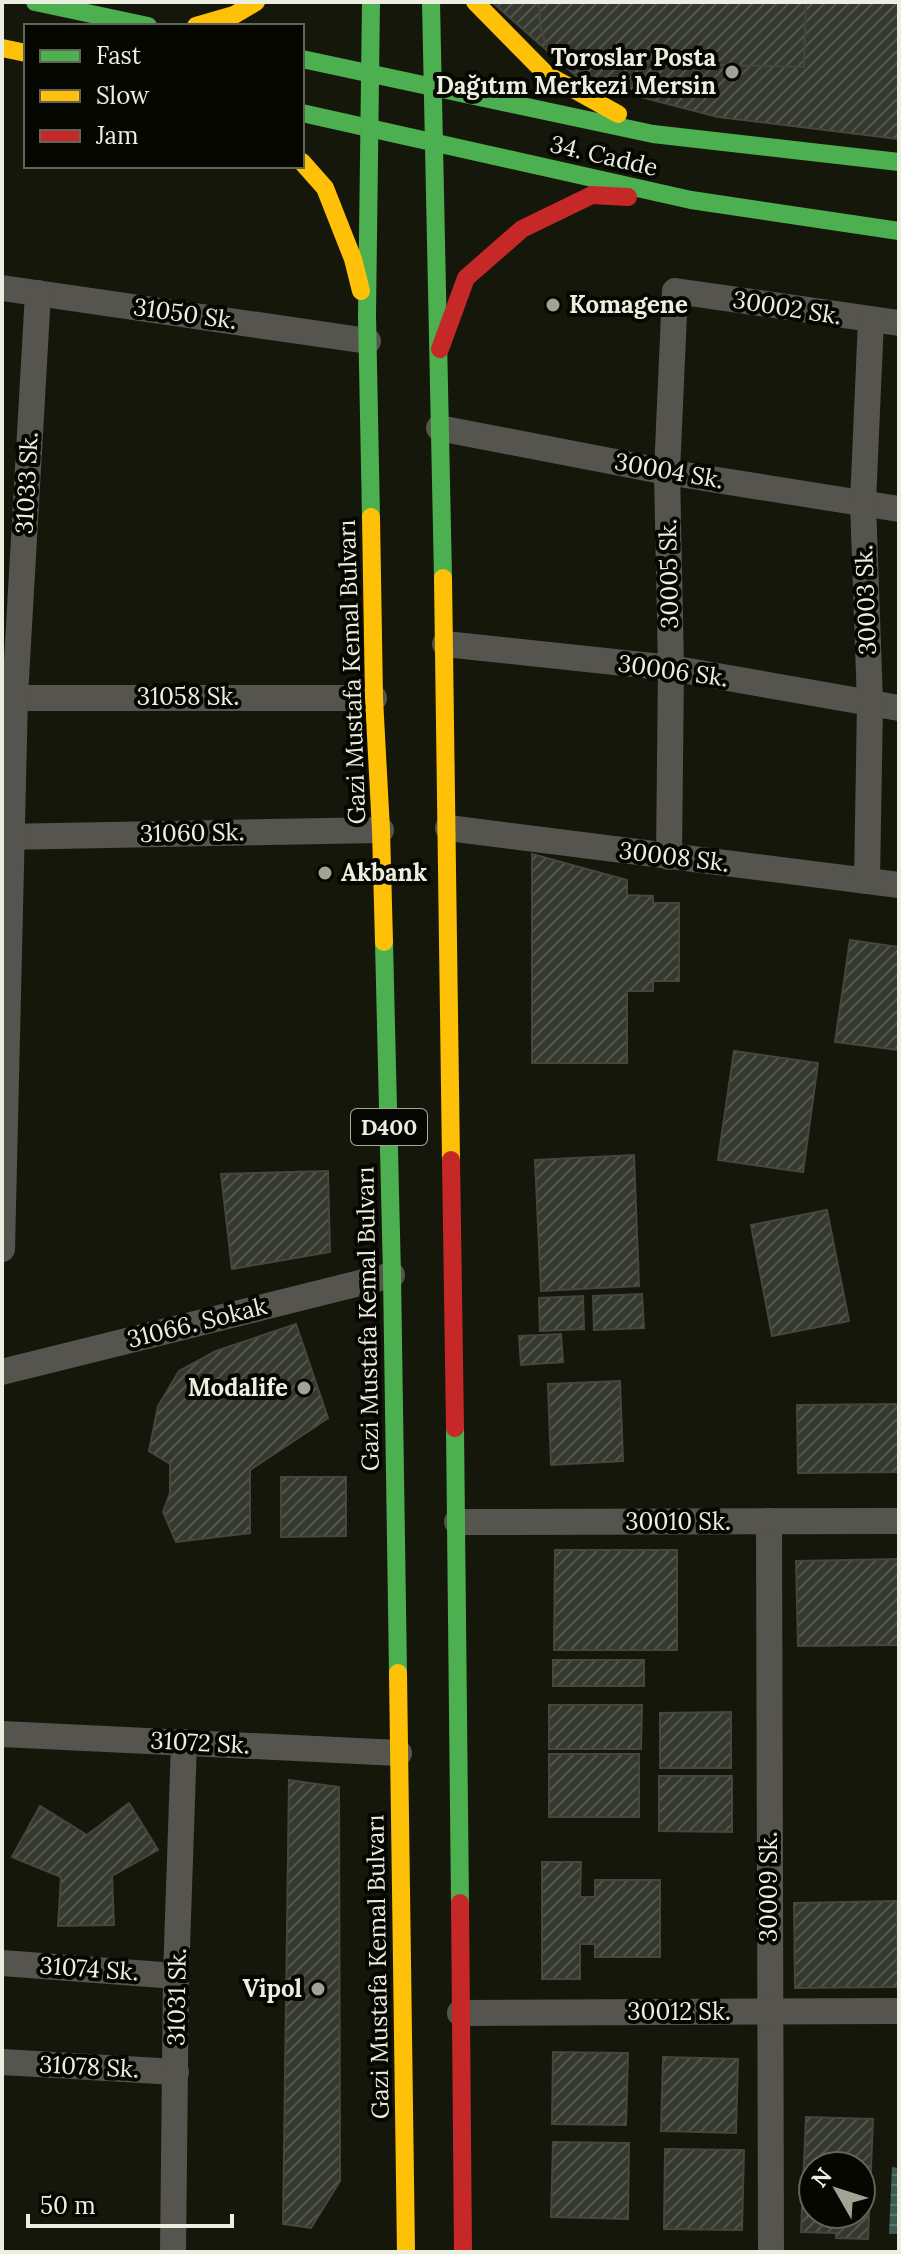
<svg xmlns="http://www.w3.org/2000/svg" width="901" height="2254" viewBox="0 0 901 2254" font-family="Lora,serif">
	<defs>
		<pattern id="water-rules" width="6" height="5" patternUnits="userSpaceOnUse" patternTransform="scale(2)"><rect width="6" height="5" fill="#3b5c52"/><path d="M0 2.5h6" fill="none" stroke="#58746a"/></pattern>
		<pattern id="building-hatch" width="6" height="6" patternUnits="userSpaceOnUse" patternTransform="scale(2)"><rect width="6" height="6" fill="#34382e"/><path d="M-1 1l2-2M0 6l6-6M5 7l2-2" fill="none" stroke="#52554c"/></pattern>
	</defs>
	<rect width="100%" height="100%" fill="#16170b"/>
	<path fill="url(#water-rules)" d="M892,2167L899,2168V2234H889Z"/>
	<g fill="url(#building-hatch)" stroke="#43473d" stroke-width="2" fill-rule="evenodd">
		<path d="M492,2H899V139L718,117L583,82Z"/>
		<path d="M539,2H806L804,67L556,61L546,44L540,25Z"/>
		<path d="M532,854L627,880V895L653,896V903H679V981H653V991H627V1063H532Z"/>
		<path d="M850,940L899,947V1050L835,1042Z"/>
		<path d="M734,1051L818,1063L803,1172L718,1160Z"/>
		<path d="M634,1155L639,1286L541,1291L535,1160Z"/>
		<path d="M328,1171L330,1252L232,1269L221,1174Z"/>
		<path d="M827,1210L849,1321L772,1336L751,1225Z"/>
		<path d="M642,1294L644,1328L594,1330L593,1296Z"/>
		<path d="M583,1296L584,1329L540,1331L539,1298Z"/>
		<path d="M296,1324L328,1418L250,1470V1533L176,1542L163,1512L170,1493V1464L149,1451L158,1406L179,1371L216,1351Z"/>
		<path d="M561,1334L563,1362L521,1365L519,1336Z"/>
		<path d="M620,1381L623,1461L551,1465L548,1384Z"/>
		<path d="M899,1404V1472L798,1473L797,1405Z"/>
		<path d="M281,1477H346V1536L281,1537Z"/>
		<path d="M555,1550H677V1650H554Z"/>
		<path d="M899,1559V1645L798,1646L796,1561Z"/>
		<rect x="553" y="1660" width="91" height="26"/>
		<path d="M549,1705H642L641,1749H549Z"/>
		<path d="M731,1712V1768H660V1713Z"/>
		<rect x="549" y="1754" width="90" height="63"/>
		<path d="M659,1776H732V1832L659,1831Z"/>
		<path d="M289,1780L339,1787L340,2181L311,2228L283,2224Z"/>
		<path d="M129,1803L158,1850L112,1876L114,1925L58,1926L61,1877L12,1857L40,1806L87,1835Z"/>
		<path d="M542,1862H581L580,1897H595V1880H660V1957H595V1944H580V1979H542Z"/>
		<path d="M897,1901L898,1987L795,1988L794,1903Z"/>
		<path d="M553,2052L628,2053L626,2125L552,2124Z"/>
		<path d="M663,2057L738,2059L736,2133L661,2131Z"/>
		<path d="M806,2117L873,2119L868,2239L836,2238V2233L801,2232ZM813,2166H861V2214H813Z"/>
		<path d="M553,2142L629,2143L628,2219L551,2217Z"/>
		<path d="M665,2149L744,2150L742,2230L664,2229Z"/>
	</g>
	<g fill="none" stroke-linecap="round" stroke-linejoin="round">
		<g stroke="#56544f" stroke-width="26">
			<path d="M2,288L368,341"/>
			<path d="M439,428L667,472L899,509"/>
			<path d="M445,644L671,668L899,708"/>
			<path d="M2,698H374"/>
			<path d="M448,828L899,885"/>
			<path d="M2,837L381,830"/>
			<path d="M669,857L671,668L667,472L675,291L899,323"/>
			<path d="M867,881L870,703L863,502L871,320"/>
			<path d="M2,1249L15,696L38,293"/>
			<path d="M2,1372L392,1275"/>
			<path d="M769,1521L771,2252"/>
			<path d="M457,1522L899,1521"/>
			<path d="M2,1734L399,1753"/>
			<path d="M2,1963L176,1976"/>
			<path d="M460,2013L899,2011"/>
			<path d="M2,2062L176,2072"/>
			<path d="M173,2252L176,1976L184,1742"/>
		</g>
		<g stroke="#4caf50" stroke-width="18">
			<path d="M35,2L148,26"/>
			<path d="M431,2L443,578"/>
			<path d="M302,59L653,134L899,162"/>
			<path d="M302,113L691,200L899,231"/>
			<path d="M371,517L367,315L371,2"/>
			<path d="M384,942L392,1275L398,1673"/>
			<path d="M455,1428L460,1903"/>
		</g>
		<g stroke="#ffc107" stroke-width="18">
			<path d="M475,2L546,74L618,114"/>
			<path d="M196,26L234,15L256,2"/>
			<path d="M2,48L26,53"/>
			<path d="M302,162L325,188L353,259L361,291"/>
			<path d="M371,517L374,698L381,830L384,942"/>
			<path d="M443,578L451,1160"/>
			<path d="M398,1673L406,2252"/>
		</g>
		<g stroke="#c62828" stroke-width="18">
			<path d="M440,349L466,278L522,229L592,195L628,197"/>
			<path d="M451,1160L455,1428"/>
			<path d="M460,1903L463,2252"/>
		</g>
	</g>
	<g fill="#a1a395" stroke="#060701" stroke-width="3">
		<circle cx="732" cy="72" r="8"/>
		<circle cx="553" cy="305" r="8"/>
		<circle cx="325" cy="873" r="8"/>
		<circle cx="304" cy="1388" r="8"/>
		<circle cx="318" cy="1989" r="8"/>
	</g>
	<g text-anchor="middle" stroke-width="8" stroke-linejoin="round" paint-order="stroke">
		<rect fill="#060701" stroke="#a7a99c" stroke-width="2" x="351" y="1109" width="76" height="36" rx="6"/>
		<g font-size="22" font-weight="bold" fill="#ecefdf">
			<text x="389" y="1135">D400</text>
		</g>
		<g font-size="24" font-weight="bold" fill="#ecefdf" stroke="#060701" text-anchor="end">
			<text x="716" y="66">Toroslar Posta<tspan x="716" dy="28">Dağıtım Merkezi Mersin</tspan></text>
			<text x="569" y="313" text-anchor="start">Komagene</text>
			<text x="341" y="881" text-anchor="start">Akbank</text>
			<text x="288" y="1396">Modalife</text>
			<text x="302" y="1997">Vipol</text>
		</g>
		<g font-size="24" fill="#ecefdf" stroke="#060701">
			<text transform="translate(604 156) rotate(13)" y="8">34. Cadde</text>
			<text transform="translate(787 308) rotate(9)" y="8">30002 Sk.</text>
			<text transform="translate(185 314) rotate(8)" y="8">31050 Sk.</text>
			<text transform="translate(669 471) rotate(10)" y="8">30004 Sk.</text>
			<text transform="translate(27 483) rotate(-87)" y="8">31033 Sk.</text>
			<text transform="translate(669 574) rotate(-91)" y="8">30005 Sk.</text>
			<text transform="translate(866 600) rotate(-92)" y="8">30003 Sk.</text>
			<text transform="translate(673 671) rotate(8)" y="8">30006 Sk.</text>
			<text transform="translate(352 672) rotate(-92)" y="8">Gazi Mustafa Kemal Bulvarı</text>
			<text x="188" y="705">31058 Sk.</text>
			<text transform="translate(192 833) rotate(-1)" y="8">31060 Sk.</text>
			<text transform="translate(674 857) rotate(7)" y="8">30008 Sk.</text>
			<text transform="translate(368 1319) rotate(-91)" y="8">Gazi Mustafa Kemal Bulvarı</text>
			<text transform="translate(197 1323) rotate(-14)" y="8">31066. Sokak</text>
			<text x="678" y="1530">30010 Sk.</text>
			<text transform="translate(200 1743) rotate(3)" y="8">31072 Sk.</text>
			<text transform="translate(769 1887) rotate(-90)" y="8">30009 Sk.</text>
			<text transform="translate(378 1967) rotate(-91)" y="8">Gazi Mustafa Kemal Bulvarı</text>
			<text transform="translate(89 1969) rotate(4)" y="8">31074 Sk.</text>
			<text transform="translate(177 1997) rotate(-89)" y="8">31031 Sk.</text>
			<text x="679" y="2020">30012 Sk.</text>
			<text transform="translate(89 2067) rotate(3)" y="8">31078 Sk.</text>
		</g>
	</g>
	<rect width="901" height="2254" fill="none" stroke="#ecefdf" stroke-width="8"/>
	<rect x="24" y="24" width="280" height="144" fill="#060701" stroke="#62645a" stroke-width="2"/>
	<rect x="40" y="50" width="40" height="12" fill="#4caf50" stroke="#62645a" stroke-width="2"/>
	<text x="96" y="64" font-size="24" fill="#ecefdf">Fast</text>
	<rect x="40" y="90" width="40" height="12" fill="#ffc107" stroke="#62645a" stroke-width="2"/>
	<text x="96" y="104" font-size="24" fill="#ecefdf">Slow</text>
	<rect x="40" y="130" width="40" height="12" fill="#c62828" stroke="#62645a" stroke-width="2"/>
	<text x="96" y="144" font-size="24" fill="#ecefdf">Jam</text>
	<g transform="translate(837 2190) rotate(309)"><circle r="38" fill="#060701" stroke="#62645a" stroke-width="2"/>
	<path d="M0-6L14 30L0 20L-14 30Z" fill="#a1a395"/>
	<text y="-12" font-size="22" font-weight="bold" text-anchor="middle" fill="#ecefdf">N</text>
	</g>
	<path d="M28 2214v12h204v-12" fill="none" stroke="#ecefdf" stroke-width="4"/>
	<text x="40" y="2214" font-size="24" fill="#ecefdf" stroke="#060701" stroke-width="6" paint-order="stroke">50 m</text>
</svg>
